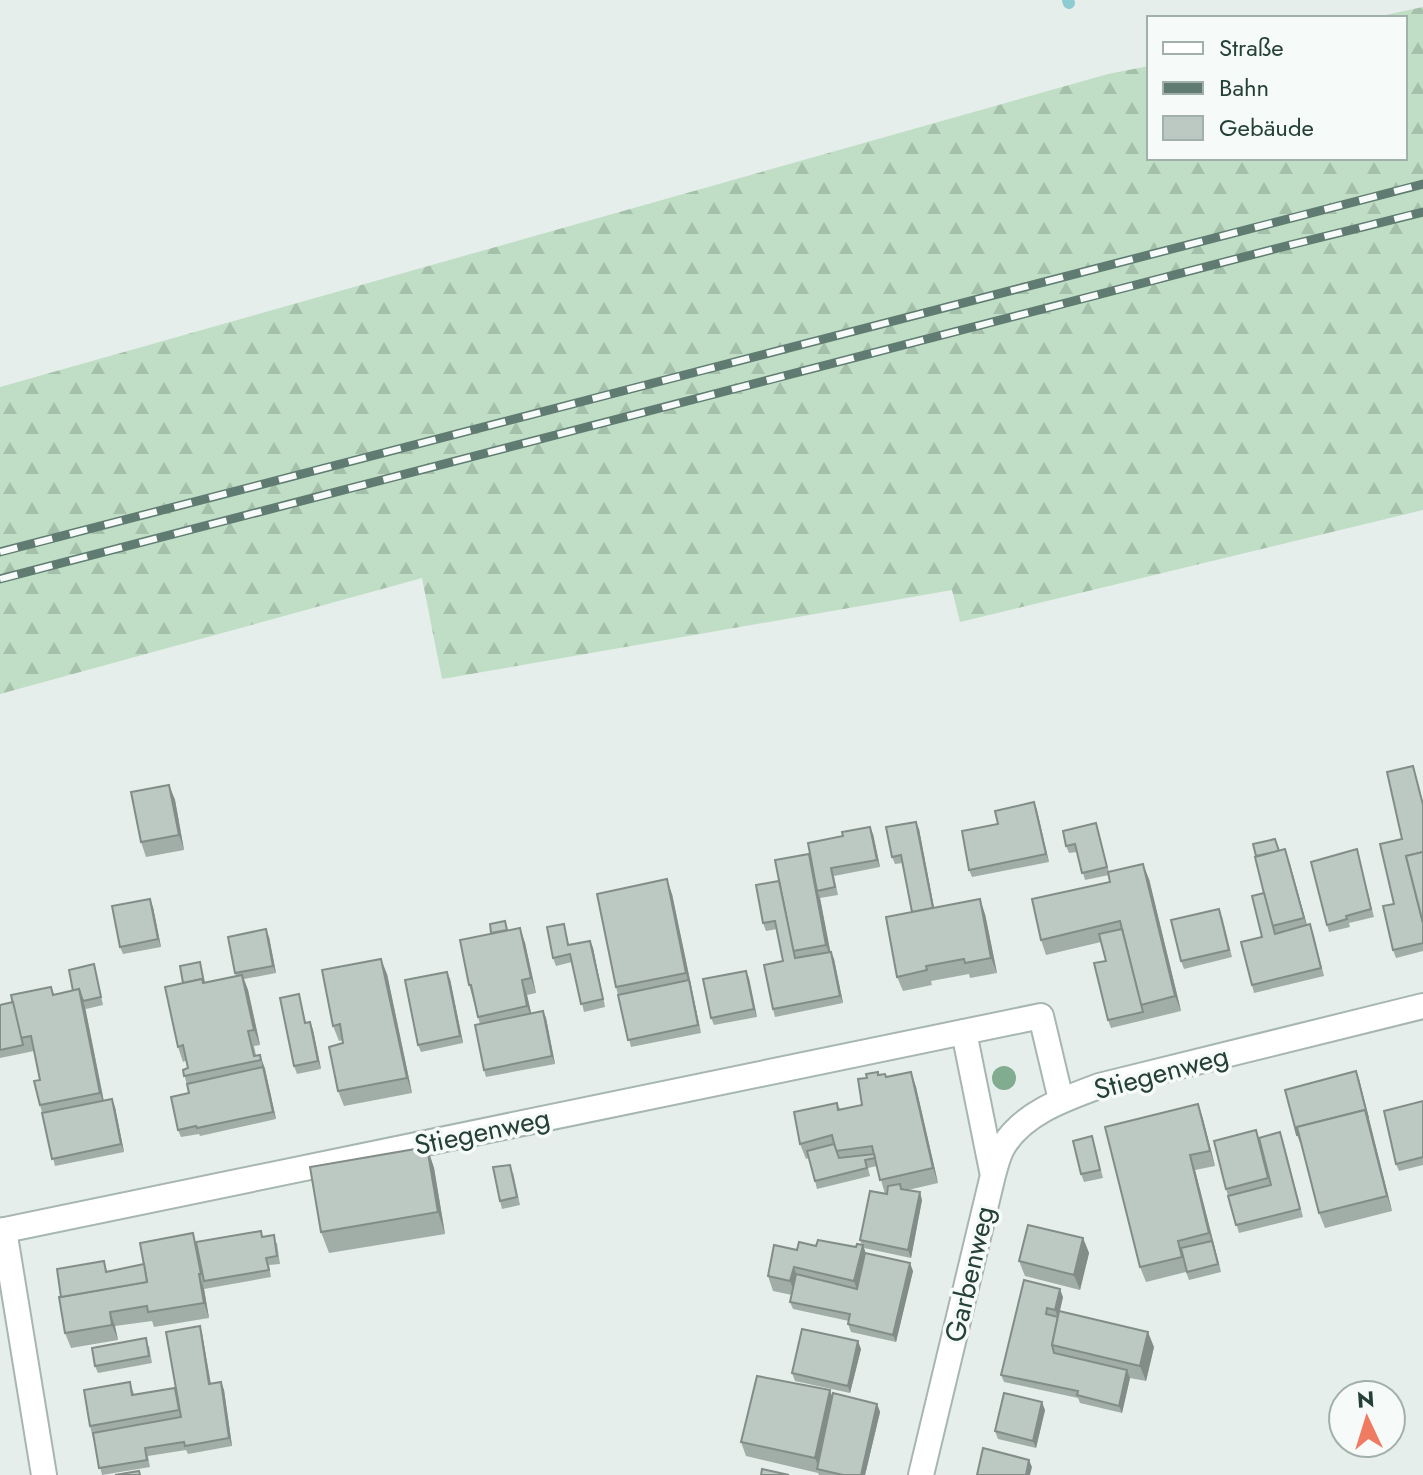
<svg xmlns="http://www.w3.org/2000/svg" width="1423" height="1475" viewBox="0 0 1423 1475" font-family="Jost,sans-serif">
	<defs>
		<pattern id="forest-firs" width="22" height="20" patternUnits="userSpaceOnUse" patternTransform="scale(2)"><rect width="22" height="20" fill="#bfdec5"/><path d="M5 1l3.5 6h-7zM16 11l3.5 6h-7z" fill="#a4c0aa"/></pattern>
	</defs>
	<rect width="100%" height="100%" fill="#e5eeea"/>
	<path fill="url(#forest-firs)" d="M1423,7V510L960,622L952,590L442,679L422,578L0,694V387L1108,74L1149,66V158H1405V18H1371Z"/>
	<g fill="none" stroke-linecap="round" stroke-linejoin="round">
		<path stroke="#8fccd1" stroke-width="12" d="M1068,0L1069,3"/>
		<defs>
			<g id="minor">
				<path d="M964,1032L992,1171"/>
				<path d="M4,1230L44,1475"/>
				<path d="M0,1231L1041,1016L1061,1100"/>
				<path d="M921,1475L993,1175C996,1165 998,1154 1004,1145C1024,1113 1064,1099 1099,1086L1423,1006"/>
			</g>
		</defs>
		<use href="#minor" stroke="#a7b6b1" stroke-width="28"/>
		<use href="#minor" stroke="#fff" stroke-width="24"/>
		<defs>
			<g id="rail">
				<path d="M0,552L1423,184"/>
				<path d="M0,579L1290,245L1423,212"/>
			</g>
		</defs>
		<use href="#rail" stroke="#5f7b72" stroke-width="9"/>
		<use href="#rail" stroke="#f6faf8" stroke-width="6" stroke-dasharray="18" stroke-linecap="butt"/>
	</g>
	<circle fill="#81ac90" cx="1004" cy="1078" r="12"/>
	<g fill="#a1ada7">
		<path d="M1413,766L1423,802V951L1396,958L1393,950L1394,904Z"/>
		<path d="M169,785L175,800L184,850L146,857L141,842Z"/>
		<path d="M1034,802L1049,862L972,877L969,870L998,824Z"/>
		<path d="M1096,823L1109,872L1149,879L1181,1011L1111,1028L1108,1020L1106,961L1101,942L1046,955L1041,940L1110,882L1109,875L1085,880L1077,852L1069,853L1066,846Z"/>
		<path d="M919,829L934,908L985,914L997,973L970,978L969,974L931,981L932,985L903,991L897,977L912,912L903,863L895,864L892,857Z"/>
		<path d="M873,834L880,867L834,876L838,895L820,898L830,952L834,959L843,1003L775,1017L773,1009L783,961L777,929L766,931L763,923L779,881L809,854L811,861Z"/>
		<path d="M1357,849L1374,917L1349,923L1350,927L1329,932L1327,925Z"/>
		<path d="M1279,850L1290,864L1307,925L1313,932L1324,976L1254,993L1252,985L1262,937L1264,893Z"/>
		<path d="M672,894L701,1033L631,1047L616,987Z"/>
		<path d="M153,907L161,947L123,954L120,947Z"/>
		<path d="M1222,916L1232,957L1184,969L1181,961Z"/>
		<path d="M564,924L569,945L590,941L593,948L605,1007L584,1012L572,962L556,966L553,958Z"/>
		<path d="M520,928L525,943L536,993L527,995L531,1013L543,1011L546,1018L555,1064L486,1077L484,1070L480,1024L469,985L508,930Z"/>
		<path d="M269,937L276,973L244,979L248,990L260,1045L254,1046L256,1055H260L265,1069L276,1119L200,1136L199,1134L181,1137L178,1130L189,1093L183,1070L188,1068L187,1060L183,1062L178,1047L183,983L200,962L205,983L236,976L235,973Z"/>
		<path d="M746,971L757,1017L714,1025L711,1018Z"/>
		<path d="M96,972L103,1005L86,1009L85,1007L104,1101L115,1107L124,1152L55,1166L40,1105V1080L34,1051L0,1058V1005L13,1002L51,987L54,994L73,991Z"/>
		<path d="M387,974L412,1093L344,1106L338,1091L343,1043V1040L339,1041L333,1026Z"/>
		<path d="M450,979L463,1043L421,1052L418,1045Z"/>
		<path d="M299,994L306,1023L310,1022L313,1030L321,1069L297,1074L294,1066Z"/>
		<path d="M911,1072L916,1087L938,1183L908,1190L922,1200L911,1258L864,1248L865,1253L913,1271L896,1342L851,1332L848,1324L849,1321L793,1309L790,1302L792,1295L773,1291L768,1276L797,1250L816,1246L856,1247L862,1245L860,1240L885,1194L877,1166L868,1168L870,1176L817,1189L809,1158L806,1159L800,1144L837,1103L840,1109L862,1105L878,1075L886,1077Z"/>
		<path d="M1359,1079L1392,1211L1325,1228L1319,1213L1301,1142L1300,1143L1297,1135Z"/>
		<path d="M1423,1101V1165L1399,1171L1396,1164Z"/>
		<path d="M1198,1104L1203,1119L1215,1166L1195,1170L1221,1272L1189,1280L1186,1272L1146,1282L1140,1267Z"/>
		<path d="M1092,1136L1103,1178L1084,1182L1081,1174Z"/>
		<path d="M1259,1138L1283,1140L1303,1217L1239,1233L1226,1189Z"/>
		<path d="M427,1147L434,1168L445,1234L329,1253L321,1232Z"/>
		<path d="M513,1172L520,1205L502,1209L500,1201Z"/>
		<path d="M264,1237L277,1243L280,1264L269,1265L271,1277L204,1289L209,1318L154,1327L152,1321L115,1326L118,1340L71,1348L65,1333L61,1297L104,1261L107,1271L144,1264L197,1242Z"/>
		<path d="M1083,1238L1089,1253L1080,1290L1025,1276L1019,1261Z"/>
		<path d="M1024,1280L1063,1297L1060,1311L1154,1347L1146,1381L1130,1378L1122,1413L1080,1403L1078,1398L1004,1382L1001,1375Z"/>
		<path d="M200,1326L202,1333L211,1384L221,1382L224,1390L232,1446L188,1454L186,1450L148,1456L150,1467L102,1475L90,1426L130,1382L134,1394L178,1396Z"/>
		<path d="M149,1346L152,1363L98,1373L95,1366Z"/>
		<path d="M861,1349L850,1393L795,1381L792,1373Z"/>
		<path d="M830,1390L832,1398L877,1404L880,1412L865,1475H819L818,1473L746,1456L741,1442Z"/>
		<path d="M1045,1410L1036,1448L998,1439L995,1431Z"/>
	</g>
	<g fill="#838d88">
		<path d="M169,785L175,800L184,850L179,835Z"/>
		<path d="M1034,802L1037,810L1049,862L1046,854Z"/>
		<path d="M916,822L919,829L937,923L934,915Z"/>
		<path d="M870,827L873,834L880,867L877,860Z"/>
		<path d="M1285,849L1290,864L1309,933L1304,918Z"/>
		<path d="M809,854L814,869L817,891L820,898L832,960L826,945Z"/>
		<path d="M1143,864L1149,879L1181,1011L1175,996Z"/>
		<path d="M667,879L672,894L701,1033L686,973Z"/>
		<path d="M150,899L153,907L161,947L158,939Z"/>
		<path d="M980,899L985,914L997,973L991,958Z"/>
		<path d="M520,928L525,943L536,993L531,978Z"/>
		<path d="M266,929L269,937L276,973L273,966Z"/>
		<path d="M590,941L593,948L605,1007L603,999Z"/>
		<path d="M831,952L834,959L843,1003L840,996Z"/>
		<path d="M381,959L387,974L412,1093L407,1078Z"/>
		<path d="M746,971L749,978L757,1017L754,1009Z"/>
		<path d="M447,972L450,979L463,1043L460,1036Z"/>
		<path d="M242,975L248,990L260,1045L254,1030Z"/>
		<path d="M522,980L527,995L533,1021L527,1006Z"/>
		<path d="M79,989L85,1007L105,1108L100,1093Z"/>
		<path d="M543,1011L546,1018L555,1064L552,1056Z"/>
		<path d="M310,1022L313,1030L321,1069L318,1061Z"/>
		<path d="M260,1055L265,1069L276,1119L273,1112Z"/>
		<path d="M1356,1071L1359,1079L1392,1211L1387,1196Z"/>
		<path d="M911,1072L916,1087L938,1183L933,1168Z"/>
		<path d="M112,1099L115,1107L124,1152L121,1144Z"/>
		<path d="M1198,1104L1203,1119L1215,1166L1210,1151Z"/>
		<path d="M427,1147L434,1168L445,1234L438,1212Z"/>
		<path d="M1190,1155L1195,1170L1221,1272L1209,1233Z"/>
		<path d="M920,1192L922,1200L911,1258L908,1250Z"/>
		<path d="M1083,1238L1089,1253L1080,1290L1074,1275Z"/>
		<path d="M863,1245L868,1260L859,1296L854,1281Z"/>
		<path d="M910,1263L913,1271L896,1342L893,1335Z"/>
		<path d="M794,1267L799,1282L796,1296L790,1281Z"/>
		<path d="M199,1274L204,1289L209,1318L204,1303Z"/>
		<path d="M1060,1289L1063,1297L1058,1318L1055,1310Z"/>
		<path d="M110,1312L115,1326L118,1340L112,1325Z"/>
		<path d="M200,1326L202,1333L212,1392L209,1384Z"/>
		<path d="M1148,1332L1154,1347L1146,1381L1140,1366Z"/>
		<path d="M858,1341L861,1349L850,1393L848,1386Z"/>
		<path d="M1127,1370L1130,1378L1122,1413L1119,1406Z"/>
		<path d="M221,1382L224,1390L232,1446L229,1438Z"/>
		<path d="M830,1390L835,1405L819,1469L815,1458Z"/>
		<path d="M1042,1402L1045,1410L1036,1448L1033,1441Z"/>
		<path d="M877,1404L880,1412L865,1475H861Z"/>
		<path d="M1029,1460L1032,1467L1030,1475H1026Z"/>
	</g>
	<g fill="#bbc9c2" stroke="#838d88" stroke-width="2">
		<path d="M1413,766L1423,805V852L1406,856L1423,923V943L1393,950L1383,906L1394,904L1380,844L1402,839L1387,772Z"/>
		<path d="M169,785L179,835L141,842L131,792Z"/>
		<path d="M1034,802L1046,854L969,870L962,831L998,824L995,811Z"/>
		<path d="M916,822L933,908L912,912L901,855L892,857L886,827Z"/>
		<path d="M1096,823L1107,867L1082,873L1075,844L1066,846L1063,831Z"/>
		<path d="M870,827L877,860L831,868L835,887L817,891L808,843L843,836L842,832Z"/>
		<path d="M1275,839L1279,851L1256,856L1253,844Z"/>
		<path d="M1285,849L1304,918L1272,926L1255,857Z"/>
		<path d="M1357,849L1371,909L1346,916L1347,919L1327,925L1311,862Z"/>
		<path d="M1423,852V923L1406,856Z"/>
		<path d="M809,854L826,945L793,951L775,860Z"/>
		<path d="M1143,864L1175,996L1141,1005L1120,921L1041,940L1032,899L1110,882L1108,872Z"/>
		<path d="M667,879L686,973L616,987L597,894Z"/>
		<path d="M779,881L795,958L831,952L840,996L773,1009L764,965L783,961L775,921L763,923L756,885Z"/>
		<path d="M1264,893L1275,934L1310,924L1321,968L1252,985L1241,942L1262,937L1252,896Z"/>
		<path d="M150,899L158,939L120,947L112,906Z"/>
		<path d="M980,899L991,958L965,963L964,959L926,966L927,970L897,977L886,917Z"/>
		<path d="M1219,909L1229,950L1181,961L1171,920Z"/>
		<path d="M505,921L507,930L491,933L490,924Z"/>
		<path d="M564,924L568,945L590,941L603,999L581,1004L570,954L553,958L547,927Z"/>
		<path d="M520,928L531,978L522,980L527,1006L478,1017L471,985H469L460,940Z"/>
		<path d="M266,929L273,966L235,973L228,937Z"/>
		<path d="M1122,929L1143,1012L1108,1020L1094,963L1106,961L1099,934Z"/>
		<path d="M381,959L407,1078L338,1091L329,1047L343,1043L340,1024L333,1026L322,970Z"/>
		<path d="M200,962L204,983L202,979L183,983L180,966Z"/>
		<path d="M94,964L101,997L83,1001L79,989L73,991L69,970Z"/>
		<path d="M746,971L754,1009L711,1018L703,979Z"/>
		<path d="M447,972L460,1036L418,1045L405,980Z"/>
		<path d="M242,975L254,1030L248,1031L254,1056L260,1055L261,1060L184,1076L183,1070L188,1068L183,1045L178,1047L165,987L202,979L203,983Z"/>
		<path d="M689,980L698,1025L628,1040L618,995Z"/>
		<path d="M51,987L53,995L79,989L100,1093L40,1105L34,1081L40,1080L31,1036L20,1038L11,995Z"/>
		<path d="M299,994L305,1023L310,1022L318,1061L294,1066L280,998Z"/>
		<path d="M13,1002L23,1045L0,1050V1005Z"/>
		<path d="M543,1011L552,1056L484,1070L475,1025Z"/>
		<path d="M263,1067L273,1112L197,1128L196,1126L178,1130L171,1097L189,1093L187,1084Z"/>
		<path d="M1356,1071L1368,1118L1365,1110L1297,1127L1299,1135H1297L1285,1090Z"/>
		<path d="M878,1072V1075L885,1074L886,1077L911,1072L933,1168L880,1180L872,1146L836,1151L832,1135L800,1144L794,1112L837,1103L838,1110L862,1105L858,1079L867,1078L866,1074Z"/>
		<path d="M112,1099L121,1144L52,1159L42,1113Z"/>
		<path d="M1423,1101V1157L1396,1164L1384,1111Z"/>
		<path d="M1198,1104L1210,1151L1190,1155L1209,1233L1178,1241L1182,1257L1140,1267L1105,1127Z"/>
		<path d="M1365,1110L1387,1196L1319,1213L1297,1127Z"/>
		<path d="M1256,1130L1268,1178L1226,1189L1214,1141Z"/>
		<path d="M1280,1132L1300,1209L1236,1225L1228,1196L1271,1185L1259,1138Z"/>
		<path d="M1092,1136L1100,1170L1081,1174L1073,1141Z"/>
		<path d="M834,1144L839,1158L874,1154L875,1158L865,1160L867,1168L815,1181L807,1151Z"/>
		<path d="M427,1147L438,1212L321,1232L310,1167Z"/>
		<path d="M510,1165L517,1197L500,1201L493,1167Z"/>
		<path d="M900,1184L901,1189L920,1192L908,1250L860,1240L870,1191L887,1194L888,1186Z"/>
		<path d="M1028,1225L1083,1238L1074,1275L1019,1261Z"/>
		<path d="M261,1231L262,1237L274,1235L277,1256L266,1258L269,1270L204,1281L196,1242Z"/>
		<path d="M193,1233L201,1274H199L204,1303L148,1312L147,1306L110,1312L112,1325L65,1333L59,1297L147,1282L140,1243Z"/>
		<path d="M818,1240L856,1247L857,1244L863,1245L854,1281L794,1267L790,1281L768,1276L774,1245L797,1250L799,1242L816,1246Z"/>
		<path d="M1212,1241L1218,1264L1187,1272L1181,1248Z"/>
		<path d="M865,1253L910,1263L893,1335L848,1324L850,1314L790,1302L796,1274L857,1289Z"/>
		<path d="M104,1261L106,1272L144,1264L147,1282L61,1297L57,1269Z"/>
		<path d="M1024,1280L1060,1289L1055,1310L1047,1308L1046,1314L1058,1317L1052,1345L1054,1353L1127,1370L1119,1406L1077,1395L1078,1391L1001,1375Z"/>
		<path d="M1059,1311L1148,1332L1140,1366L1052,1345Z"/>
		<path d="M200,1326L209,1384L221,1382L229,1438L185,1446L184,1442L145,1448L147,1460L99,1468L93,1433L181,1417L166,1332Z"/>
		<path d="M802,1329L858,1341L848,1386L792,1373Z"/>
		<path d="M146,1338L149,1356L95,1366L92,1348Z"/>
		<path d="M757,1376L830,1390L815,1458L741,1442Z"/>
		<path d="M130,1382L132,1395L175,1388L179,1410L90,1426L84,1390Z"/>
		<path d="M833,1393L877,1404L861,1475H843L817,1469Z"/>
		<path d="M1004,1393L1042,1402L1033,1441L995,1431Z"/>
		<path d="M983,1448L1029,1460L1026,1475H977Z"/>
		<path d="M762,1469L789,1475H761Z"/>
		<path d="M139,1471L140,1475H115Z"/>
	</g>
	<g text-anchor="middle" stroke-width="7" stroke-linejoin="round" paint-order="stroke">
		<g font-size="28" fill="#244037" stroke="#f6faf8">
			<text transform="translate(1161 1072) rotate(-15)" y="10">Stiegenweg</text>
			<text transform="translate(482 1131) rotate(-12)" y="10">Stiegenweg</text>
			<text transform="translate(969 1274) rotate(-77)" y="10">Garbenweg</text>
		</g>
	</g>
	<rect x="1147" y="16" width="260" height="144" fill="#f6faf8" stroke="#a2b0ab" stroke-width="2"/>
	<rect x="1163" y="42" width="40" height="12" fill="#ffffff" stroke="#a2b0ab" stroke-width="2"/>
	<text x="1219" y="56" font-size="24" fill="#244037">Straße</text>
	<rect x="1163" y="82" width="40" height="12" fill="#5f7b72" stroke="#a2b0ab" stroke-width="2"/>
	<text x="1219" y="96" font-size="24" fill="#244037">Bahn</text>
	<rect x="1163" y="116" width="40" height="24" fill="#bbc9c2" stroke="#a2b0ab" stroke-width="2"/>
	<text x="1219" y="136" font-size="24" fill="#244037">Gebäude</text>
	<g transform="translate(1367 1419) rotate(356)"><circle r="38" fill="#f6faf8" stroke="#a2b0ab" stroke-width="2"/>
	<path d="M0-6L14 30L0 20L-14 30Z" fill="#ef7b62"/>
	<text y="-12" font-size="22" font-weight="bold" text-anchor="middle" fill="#244037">N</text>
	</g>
</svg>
